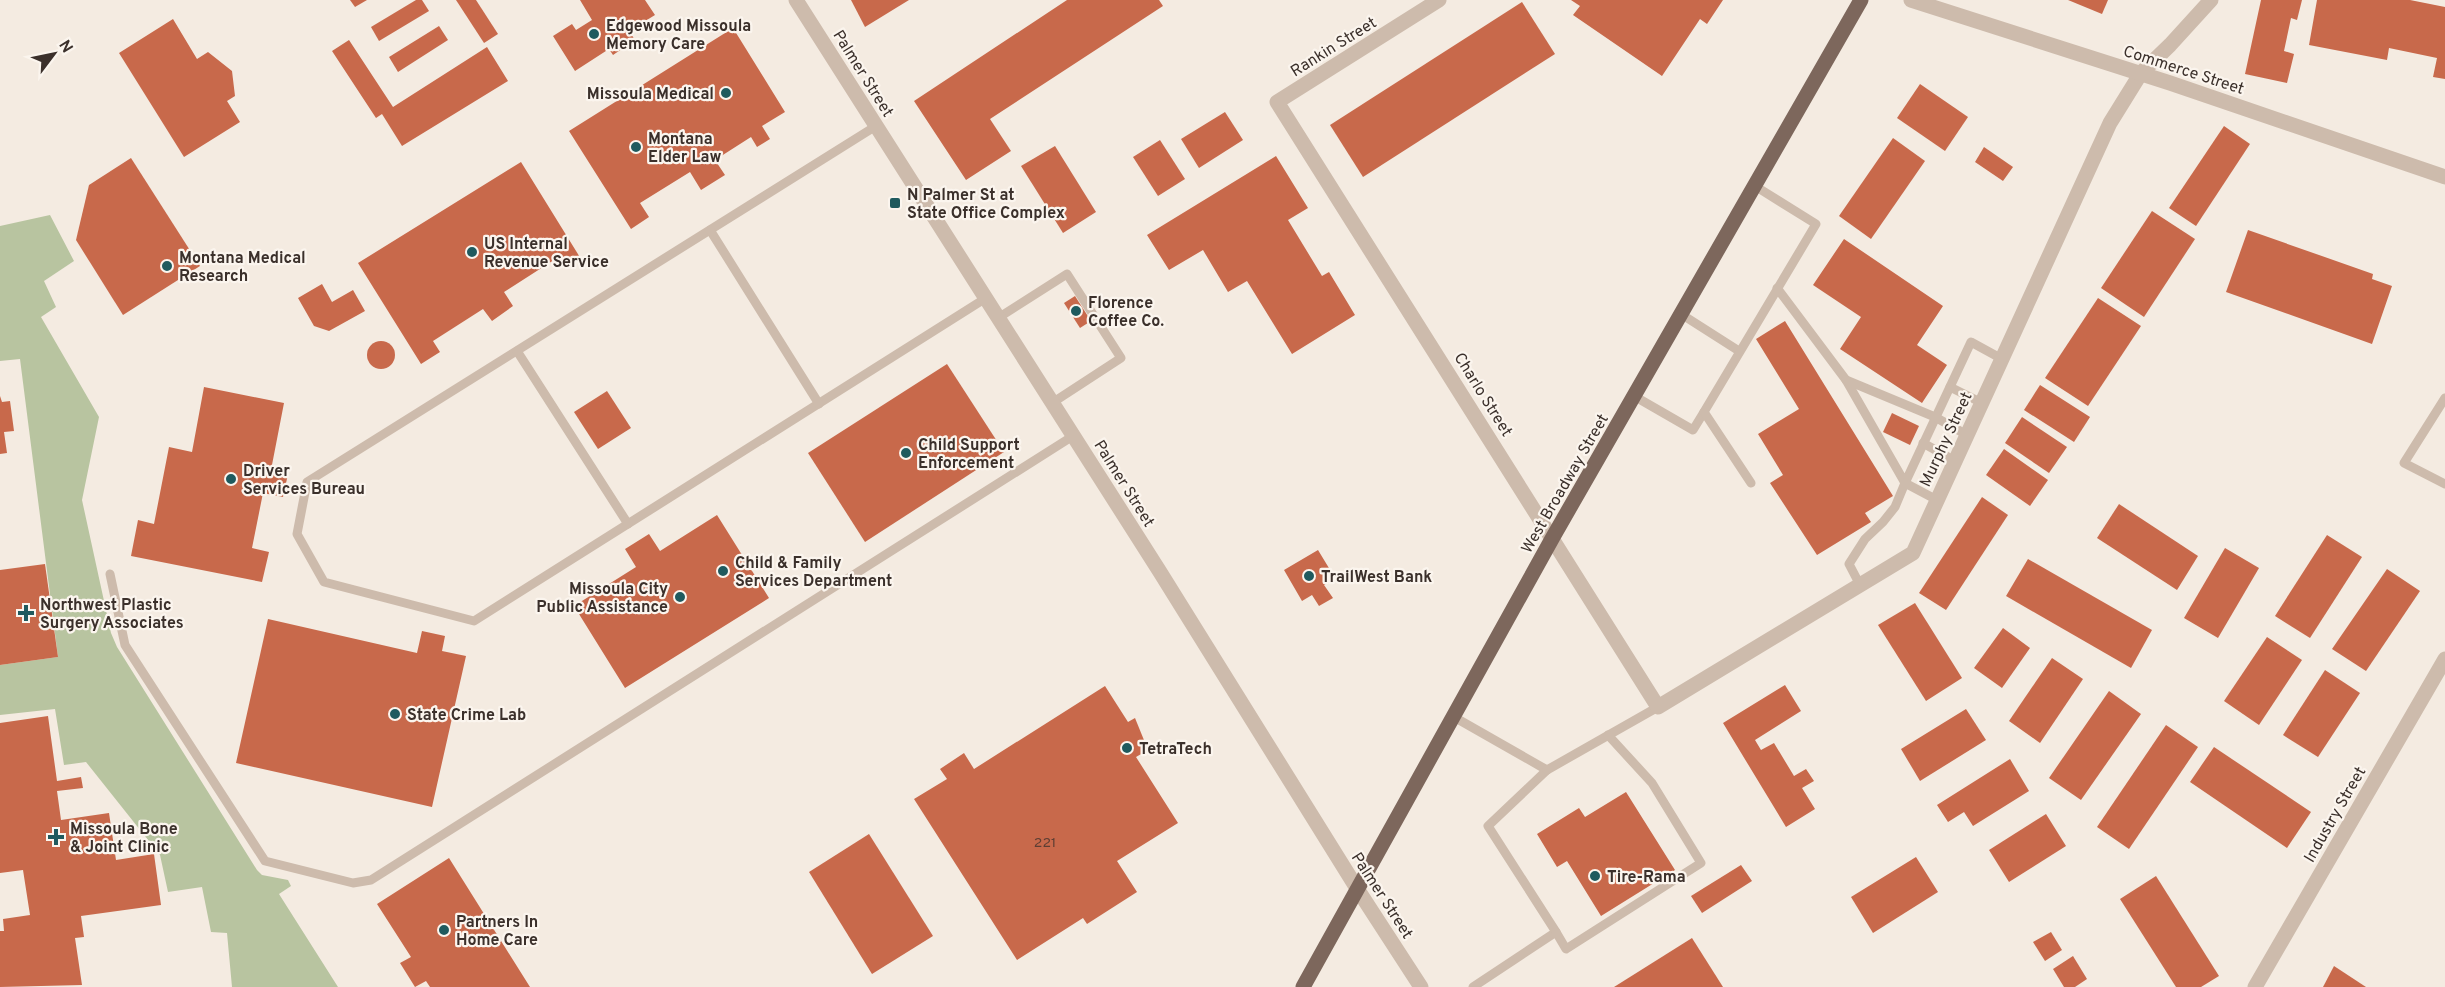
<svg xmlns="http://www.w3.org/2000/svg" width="2445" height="987" viewBox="0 0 2445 987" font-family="Overpass,sans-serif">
	<rect width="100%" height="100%" fill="#f4ebe1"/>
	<path fill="#b8c4a0" d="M50,215L74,261L44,281L56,307L41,317L99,417L82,500L111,633L117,647L257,870L262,875L288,880L291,886L279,894L338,987H232L227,933L211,932L202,887L168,892L160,855L86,762L64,765L55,709L0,715V665L58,657L20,359L0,361V226Z"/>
	<g fill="#c8694b">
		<path d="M350,0H367L355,7Z"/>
		<path d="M416,0H422L429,11L379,41L371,27Z"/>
		<path d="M456,0H476L498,34L484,43Z"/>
		<path d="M580,0H645L655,15L629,31L635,40L613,55L609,49L575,71L553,36L572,24L576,30L592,20Z"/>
		<path d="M851,0H909L865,27Z"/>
		<path d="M1067,0H1159L1163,6L990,119L1011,151L966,180L914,101Z"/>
		<path d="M1571,0H1723L1707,24L1700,19L1662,76L1573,15L1580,6Z"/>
		<path d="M2068,0H2108L2102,14Z"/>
		<path d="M2261,0H2302L2297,20L2291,18L2284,51L2294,54L2287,83L2245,74Z"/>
		<path d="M2317,0H2410L2445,7V79L2433,77L2437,58L2389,48L2387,60L2309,45Z"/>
		<path d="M1522,2L1555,54L1363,177L1330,125Z"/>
		<path d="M173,19L197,59L208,52L232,71L235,96L227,101L240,122L184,157L119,53Z"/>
		<path d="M439,26L448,40L398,72L389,57Z"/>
		<path d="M733,28L785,112L762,126L770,139L757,147L751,137L715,160L725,175L701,190L690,172L640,203L649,217L631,229L569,131Z"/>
		<path d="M349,40L393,107L487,47L508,81L402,146L382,114L376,118L332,51Z"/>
		<path d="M1920,84L1968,117L1945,151L1897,118Z"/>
		<path d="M1225,112L1243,140L1199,168L1181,139Z"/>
		<path d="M2224,126L2250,144L2196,226L2169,208Z"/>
		<path d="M1893,138L1925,161L1871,239L1839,216Z"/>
		<path d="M1160,140L1185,179L1158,196L1133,157Z"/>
		<path d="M1055,146L1096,212L1063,233L1021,166Z"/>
		<path d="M1984,147L2013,167L2003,181L1975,162Z"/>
		<path d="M1276,156L1308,208L1288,220L1322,276L1329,272L1355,315L1292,354L1247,281L1228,292L1203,250L1169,270L1147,235Z"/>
		<path d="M131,158L200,266L123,315L76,240L89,185Z"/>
		<path d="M521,162L581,259L565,269L557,258L504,292L513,306L492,321L483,309L433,341L440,352L421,364L358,263Z"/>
		<path d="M2152,211L2195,239L2144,317L2101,288Z"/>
		<path d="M2248,230L2373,274L2372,279L2392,286L2372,344L2226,292Z"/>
		<path d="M1844,239L1943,306L1917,345L1947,365L1922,403L1840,349L1861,317L1813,285Z"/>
		<path d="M322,284L332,302L353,290L365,311L329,331L314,326L298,298Z"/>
		<path d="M1075,296L1091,321L1080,328L1064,303Z"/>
		<path d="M2098,298L2141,326L2088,406L2045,378Z"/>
		<path d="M1785,321L1893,496L1865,513L1871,522L1817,555L1770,483L1783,475L1758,434L1799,409L1756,339Z"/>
		<circle cx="381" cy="355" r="14"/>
		<path d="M947,364L1004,452L865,542L808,453Z"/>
		<path d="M2040,385L2090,417L2074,442L2024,410Z"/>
		<path d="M204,387L284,403L271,470L288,474L283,497L263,493L252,548L269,552L262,582L131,556L138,520L154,524L169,447L192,452Z"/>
		<path d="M607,391L631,428L598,449L574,412Z"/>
		<path d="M0,396L2,402L10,401L14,431L4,432L7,453L0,454Z"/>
		<path d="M1892,413L1919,426L1910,445L1883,432Z"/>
		<path d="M2022,417L2067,447L2049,473L2005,443Z"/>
		<path d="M2004,449L2048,480L2030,506L1986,475Z"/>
		<path d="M1982,497L2008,515L1946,610L1919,593Z"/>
		<path d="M2119,504L2198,556L2177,590L2097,538Z"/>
		<path d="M717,515L769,598L625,688L574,606L636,567L625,549L649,534L660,551Z"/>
		<path d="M2327,535L2362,557L2310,638L2275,616Z"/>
		<path d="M2225,548L2259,568L2218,638L2184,618Z"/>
		<path d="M1318,550L1335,578L1324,585L1333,598L1319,606L1312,595L1302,601L1284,570Z"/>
		<path d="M2028,559L2152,630L2131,668L2006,596Z"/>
		<path d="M45,564L58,657L0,665V570Z"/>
		<path d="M2387,569L2420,591L2366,671L2332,649Z"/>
		<path d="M1915,603L1962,678L1926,701L1878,625Z"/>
		<path d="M268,619L417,653L422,631L445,636L442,651L466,656L432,807L236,763Z"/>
		<path d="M2003,628L2030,648L2002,688L1974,668Z"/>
		<path d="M2267,637L2302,660L2259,725L2224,701Z"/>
		<path d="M2052,658L2083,679L2040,743L2009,721Z"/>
		<path d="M2325,670L2360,693L2318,757L2283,735Z"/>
		<path d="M1785,685L1801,711L1755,740L1761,750L1774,743L1794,776L1806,769L1814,781L1802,788L1815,809L1786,827L1723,723Z"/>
		<path d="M1105,686L1128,722L1135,718L1148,750L1136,757L1178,823L1117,861L1137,892L1087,924L1083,918L1017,960L914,799L947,779L940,769L964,753L974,769Z"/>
		<path d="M2109,691L2141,714L2081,800L2049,778Z"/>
		<path d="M1966,709L1986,740L1920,781L1901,749Z"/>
		<path d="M48,716L57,781L81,777L83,788L57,791L61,820L109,813L116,860L154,854L161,905L81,916L84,937L75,938L82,985L0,987V931H4L3,919L30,915L23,870L0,873V723Z"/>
		<path d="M2166,725L2198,747L2129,849L2097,827Z"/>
		<path d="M2214,747L2311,812L2287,848L2190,782Z"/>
		<path d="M2010,759L2029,791L1973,826L1964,812L1948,822L1937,805Z"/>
		<path d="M1626,792L1675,870L1601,916L1567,861L1557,867L1537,834L1579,808L1585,817Z"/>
		<path d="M2046,814L2066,846L2009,882L1989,850Z"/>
		<path d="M869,834L933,936L872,974L809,872Z"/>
		<path d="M1916,857L1938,892L1873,933L1851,897Z"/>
		<path d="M449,858L530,987H430L426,981L415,987L400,963L411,957L377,904Z"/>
		<path d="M1741,865L1752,881L1702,913L1691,896Z"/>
		<path d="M2156,876L2219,976L2201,987H2176L2120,899Z"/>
		<path d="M2051,932L2062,950L2045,961L2033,942Z"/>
		<path d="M1692,938L1723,987H1614Z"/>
		<path d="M2073,956L2087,979L2075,987H2064L2053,969Z"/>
		<path d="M2334,966L2366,987H2323Z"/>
	</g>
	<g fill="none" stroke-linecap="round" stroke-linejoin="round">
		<g stroke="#cdbbac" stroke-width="9">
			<path d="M876,126L307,482L297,534L324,582L474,621L986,298"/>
			<path d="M710,230L819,404"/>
			<path d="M1777,288L1846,380L1905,483L1971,342L2002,359"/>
			<path d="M1681,314L1739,351"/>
			<path d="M998,318L1067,274L1121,358L1052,403"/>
			<path d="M517,351L628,524"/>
			<path d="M1846,380L1935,417L1967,435"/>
			<path d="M1950,387L1982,403"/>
			<path d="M1634,396L1693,430L1704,412"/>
			<path d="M2445,398L2404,463L2445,484"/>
			<path d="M1923,443L1955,461"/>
			<path d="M1751,483L1704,412L1816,224L1755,186"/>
			<path d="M110,574L125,645L265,861L353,883L371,880L1073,436"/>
			<path d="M1860,585L1849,564L1865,539L1883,522L1895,507L1905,483L1937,500"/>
			<path d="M1454,717L1547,770L1488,826L1556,932L1473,987"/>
			<path d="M1547,770L1658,707"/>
			<path d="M1556,932L1566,949L1701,863L1652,783L1608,735"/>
		</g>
		<g stroke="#cdbbac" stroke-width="15">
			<path d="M1439,0L1277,102L1658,707L1913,553L2110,123L2141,73L2170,45L2211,0"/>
			<path d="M1911,0L2170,83L2445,177"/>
			<path d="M1358,890L1421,987"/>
			<path d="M2255,987L2445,659"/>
		</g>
		<path stroke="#cdbbac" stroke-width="15" d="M796,0L1160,572L1358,890"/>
		<path stroke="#7d675c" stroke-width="15" d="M1303,987L1553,537L1861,0"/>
	</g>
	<g fill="#1f5a5e" stroke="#fbf5ee" stroke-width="2">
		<circle cx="594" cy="34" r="6"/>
		<circle cx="726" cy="93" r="6"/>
		<circle cx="636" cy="147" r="6"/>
		<rect x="889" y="197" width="12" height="12" rx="3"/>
		<circle cx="472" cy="252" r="6"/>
		<circle cx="167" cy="266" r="6"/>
		<circle cx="1076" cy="311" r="6"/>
		<circle cx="906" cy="453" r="6"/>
		<circle cx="231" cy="479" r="6"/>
		<circle cx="723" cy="571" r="6"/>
		<circle cx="1309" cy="576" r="6"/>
		<circle cx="680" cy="597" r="6"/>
		<path d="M23 604h6v6h6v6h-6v6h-6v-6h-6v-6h6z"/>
		<circle cx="395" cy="714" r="6"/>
		<circle cx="1127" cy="748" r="6"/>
		<path d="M53 828h6v6h6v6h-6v6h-6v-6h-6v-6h6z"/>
		<circle cx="1595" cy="876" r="6"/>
		<circle cx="444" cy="930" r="6"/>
	</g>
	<g text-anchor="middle" stroke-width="4.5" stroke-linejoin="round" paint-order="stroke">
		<g font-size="14" fill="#5e3e33">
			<text x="1045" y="847">221</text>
		</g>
		<g font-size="16" font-weight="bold" fill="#3b302b" stroke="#fbf5ee" text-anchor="start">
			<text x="606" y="31">Edgewood Missoula<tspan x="606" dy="18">Memory Care</tspan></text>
			<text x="714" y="99" text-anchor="end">Missoula Medical</text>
			<text x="648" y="144">Montana<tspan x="648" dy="18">Elder Law</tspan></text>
			<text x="907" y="200">N Palmer St at<tspan x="907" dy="18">State Office Complex</tspan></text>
			<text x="484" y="249">US Internal<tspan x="484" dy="18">Revenue Service</tspan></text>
			<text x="179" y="263">Montana Medical<tspan x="179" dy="18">Research</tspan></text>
			<text x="1088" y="308">Florence<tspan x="1088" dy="18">Coffee Co.</tspan></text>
			<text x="918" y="450">Child Support<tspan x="918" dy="18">Enforcement</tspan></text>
			<text x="243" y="476">Driver<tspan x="243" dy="18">Services Bureau</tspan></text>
			<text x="735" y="568">Child &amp; Family<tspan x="735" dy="18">Services Department</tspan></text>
			<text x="1321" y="582">TrailWest Bank</text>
			<text x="668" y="594" text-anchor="end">Missoula City<tspan x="668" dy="18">Public Assistance</tspan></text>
			<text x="40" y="610">Northwest Plastic<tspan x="40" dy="18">Surgery Associates</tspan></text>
			<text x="407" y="720">State Crime Lab</text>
			<text x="1139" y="754">TetraTech</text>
			<text x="70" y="834">Missoula Bone<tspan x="70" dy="18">&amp; Joint Clinic</tspan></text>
			<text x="1607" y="882">Tire-Rama</text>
			<text x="456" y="927">Partners In<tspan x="456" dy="18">Home Care</tspan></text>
		</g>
		<g font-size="16" fill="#3b302b" stroke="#fbf5ee">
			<text transform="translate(1333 46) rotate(-32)" y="6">Rankin Street</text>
			<text transform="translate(2184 69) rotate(18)" y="6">Commerce Street</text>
			<text transform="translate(864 73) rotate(58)" y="6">Palmer Street</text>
			<text transform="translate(1484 394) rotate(58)" y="6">Charlo Street</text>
			<text transform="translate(1945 439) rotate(-65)" y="6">Murphy Street</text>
			<text transform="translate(1125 483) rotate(58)" y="6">Palmer Street</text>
			<text transform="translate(1564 483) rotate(-60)" y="6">West Broadway Street</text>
			<text transform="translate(2334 814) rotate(-60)" y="6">Industry Street</text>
			<text transform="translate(1383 895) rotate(57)" y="6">Palmer Street</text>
		</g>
	</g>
	<g transform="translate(54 54) rotate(58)" stroke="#fbf5ee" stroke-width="4.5" paint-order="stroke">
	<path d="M0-4.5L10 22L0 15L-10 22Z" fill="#3b302b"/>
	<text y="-9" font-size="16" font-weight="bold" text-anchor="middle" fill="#3b302b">N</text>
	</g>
</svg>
